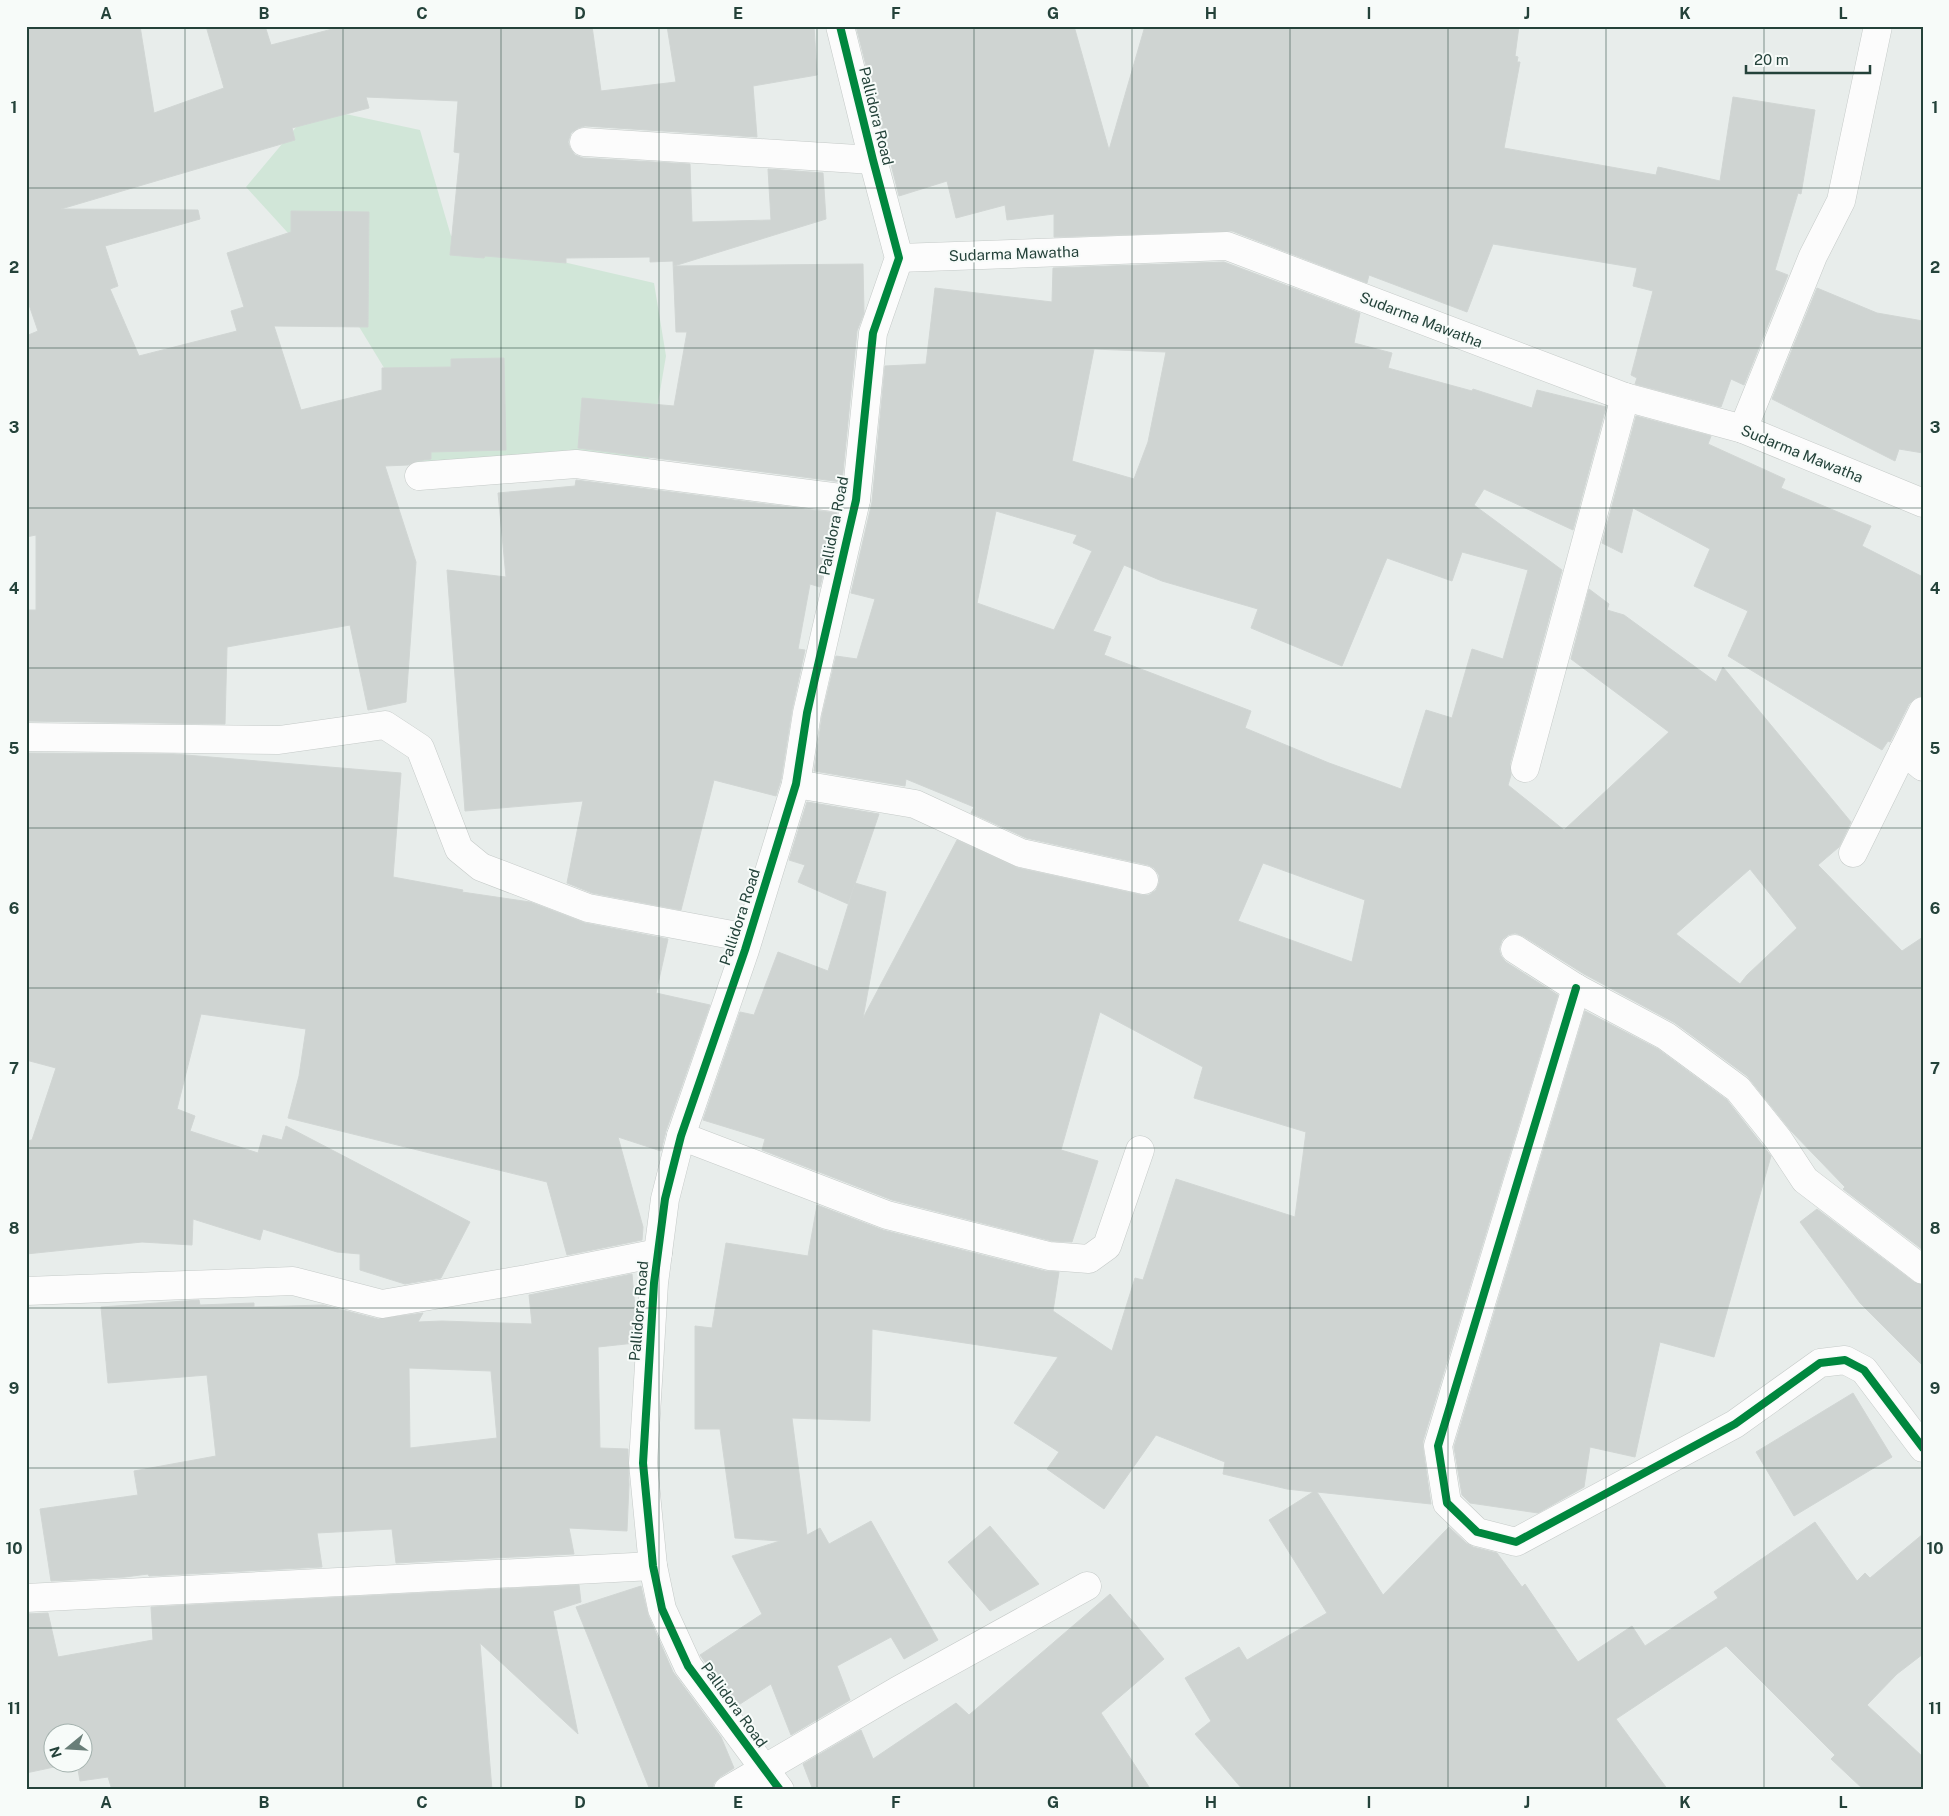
<svg xmlns="http://www.w3.org/2000/svg" width="1949" height="1816" viewBox="0 0 1949 1816" font-family="'Public Sans',sans-serif">
	<rect width="100%" height="100%" fill="#e8edeb"/>
	<path fill="#d1e6d8" d="M313,107L420,130L451,236L654,283L666,356L646,473L419,476L389,376L330,279L246,187Z"/>
	<g fill="#cfd4d2" stroke="#d1d6d4" fill-rule="evenodd">
		<path d="M26,26H140L154,113L224,88L206,26H265L271,45L344,26H592L601,91L676,82L667,26H814L817,75L753,86L757,137L585,126L578,128L571,133L568,142L570,148L575,155L583,158L690,164L692,222L771,220L768,169L823,173L826,219L674,266L863,264L864,313L857,331L842,482L578,448L582,398L674,406L687,332H676L673,261L650,262V257L566,258V263L485,256L484,258L450,255L460,153L454,152L458,101L366,97L369,108L292,128L295,140L61,209L198,210L200,219L105,246L118,286L110,289L139,356L237,331L231,311L244,307L227,253L291,232V211L369,212L368,327L274,326L301,410L382,390V368L451,367V359L504,358L506,450L431,452V459L417,461L408,465L385,466L416,562L406,702L368,710L350,625L227,647L225,724L26,721V610H36V535L26,537V336L38,331L26,296Z"/>
		<path d="M856,26H1074L1109,150L1145,26H1519L1515,56L1518,57L1517,62H1520L1504,148L1656,175L1658,167L1720,181L1733,97L1815,110L1801,194L1798,193L1775,270L1788,275L1744,385L1731,379L1721,407L1635,384L1637,378L1631,375L1653,291L1633,286L1637,268L1493,244L1467,312L1369,275L1367,283L1232,231L1054,237V214L1007,220L1005,205L956,218L947,181L899,196Z"/>
		<path d="M1224,262L1360,313L1354,343L1392,353L1388,368L1472,391L1473,389L1532,408L1537,390L1606,407L1573,530L1484,489L1474,505L1562,570L1510,764L1511,775L1508,785L1564,830L1669,732L1571,659L1589,589L1609,604L1607,610L1624,615L1716,682L1723,667L1851,822L1839,847L1818,865L1902,951L1923,937V1250L1843,1189L1845,1187L1791,1131L1747,1076L1675,1023L1584,974L1523,936L1515,933L1508,935L1502,940L1499,949L1501,956L1506,962L1558,995L1423,1441V1448L1431,1504L1317,1492L1383,1595L1449,1527L1466,1543L1473,1547L1497,1553L1522,1587L1525,1584L1578,1662L1632,1626L1645,1646L1718,1598L1714,1592L1815,1522L1857,1581L1865,1573L1870,1578L1923,1534V1654L1897,1674L1867,1705L1923,1757V1790H1864L1831,1759L1835,1755L1726,1646L1616,1719L1668,1790H1243L1195,1734L1211,1721L1185,1678L1239,1647L1247,1660L1327,1613L1269,1520L1313,1492L1287,1489L1223,1474L1225,1462L1156,1435L1104,1509L1047,1469L1059,1452L1014,1423L1058,1357L872,1329L870,1421L792,1418L807,1535L820,1528L829,1544L871,1521L938,1640L904,1659L891,1637L837,1666L850,1700L791,1735L771,1684L737,1706L700,1655L762,1614L732,1556L780,1541L735,1538L720,1429H695V1326L712,1328L726,1243L808,1256L817,1205L883,1230L1045,1271L1059,1272L1053,1311L1112,1351L1135,1278L1143,1280L1176,1179L1295,1217L1306,1132L1194,1098L1203,1067L1100,1012L1061,1150L1098,1161L1072,1242L1052,1241L892,1200L762,1150L765,1139L703,1120L740,1012L754,1015L778,952L828,971L855,883L886,892L863,1018L957,840L1018,868L1141,895H1149L1156,890L1159,883V875L1154,868L1148,865L1026,838L971,813L974,807L906,779L905,786L814,771L822,716L836,656L857,659L875,599L851,593L872,502L885,366L926,364L935,288L1052,302L1053,268ZM1094,349L1166,352L1148,442L1134,479L1072,461ZM996,511L1077,535L1073,543L1092,551L1054,630L977,603ZM1462,552L1528,570L1503,659L1472,649L1452,718L1426,710L1401,789L1329,763L1245,728L1251,711L1104,655L1111,637L1093,631L1124,565L1162,581L1258,609L1251,628L1342,666L1387,558L1452,581ZM1263,863L1365,900L1352,962L1238,921ZM1750,869L1797,928L1747,975L1740,984L1676,934Z"/>
		<path d="M1817,288L1877,313L1923,321V453L1899,449L1895,461L1772,399Z"/>
		<path d="M1636,416L1711,436L1708,444L1785,479L1781,488L1871,526L1862,546L1923,577V696L1915,698L1909,704L1890,742L1888,741L1882,750L1728,656L1748,611L1694,586L1710,549L1633,508L1622,553L1602,543Z"/>
		<path d="M576,480L837,513L820,587L810,584L798,649L805,650L792,710L781,780L776,796L714,780L681,910L592,893L567,883L583,801L465,811L447,570L506,577L498,493L575,486Z"/>
		<path d="M26,753L174,754L401,773L393,877L463,890L462,892L530,902L585,923L668,939L656,993L710,1005L666,1131L661,1151L618,1137L643,1227L642,1240L567,1255L547,1182L288,1118L299,1076L306,1029L201,1014L177,1109L195,1116L190,1131L258,1153L263,1135L282,1140L286,1126L470,1222L441,1278L405,1284L360,1270V1254L337,1252L263,1229L260,1240L193,1219L192,1245L142,1242L26,1254V1141L32,1140L56,1068L26,1060V968L29,969V860L26,859Z"/>
		<path d="M807,802L879,814L848,904L798,882L805,865L789,860Z"/>
		<path d="M1585,1011L1658,1049L1727,1100L1771,1156L1714,1357L1660,1342L1635,1457L1590,1447L1584,1487L1538,1513L1470,1503L1462,1495L1454,1447Z"/>
		<path d="M1817,1209L1914,1282L1923,1285V1366L1860,1303L1800,1222Z"/>
		<path d="M632,1274L636,1319L635,1343L598,1347L600,1448L628,1449L629,1485L627,1531L569,1528L574,1554L396,1563L392,1529L317,1533L322,1567L149,1576L148,1574L125,1577L51,1581L40,1509L138,1495L134,1471L216,1456L207,1375L108,1383L101,1307L199,1300L200,1305L254,1303V1307L323,1305L378,1319L423,1313L418,1322L442,1321L532,1324L529,1295ZM409,1368L491,1371L497,1438L410,1448Z"/>
		<path d="M1853,1393L1892,1457L1794,1516L1756,1452Z"/>
		<path d="M990,1526L1039,1584L990,1611L948,1562Z"/>
		<path d="M579,1585L581,1602L553,1611L578,1734L480,1643L492,1790H112L108,1777L80,1781L77,1764H82V1734H52V1764H68L26,1773V1614L48,1613L58,1657L153,1640L151,1607Z"/>
		<path d="M641,1586L648,1615L673,1672L721,1737L734,1768L720,1777L714,1783L712,1790H650L576,1607Z"/>
		<path d="M1110,1594L1164,1659L1101,1713L1151,1790H813L803,1764L861,1730L873,1759L956,1703L969,1715Z"/>
	</g>
	<g fill="none" stroke-linecap="round" stroke-linejoin="round">
		<defs>
			<g id="minor">
				<path d="M584,142L873,160"/>
				<path d="M1743,429L1813,256L1841,201L1878,26"/>
				<path d="M419,476L576,464L856,500"/>
				<path d="M26,737L279,740L385,725L420,748L459,849L481,867L588,908L748,938"/>
				<path d="M1903,751L1923,767"/>
				<path d="M1525,768L1625,397"/>
				<path d="M796,784L915,804L1021,853L1144,880"/>
				<path d="M1853,853L1923,711"/>
				<path d="M1515,949L1576,988L1666,1036L1738,1089L1778,1139L1805,1180L1923,1270"/>
				<path d="M1576,988L1438,1446L1447,1503L1477,1532L1516,1542L1735,1424L1820,1363L1845,1360L1864,1370L1923,1448"/>
				<path d="M681,1136L887,1215L1049,1256L1089,1259L1107,1246L1140,1150"/>
				<path d="M26,1291L293,1281L382,1304L527,1279L658,1253"/>
				<path d="M26,1598L653,1566"/>
				<path d="M728,1790L897,1691L1087,1586"/>
			</g>
			<g id="tertiary">
				<path d="M899,258L1227,246L1625,397L1743,429L1923,503"/>
				<path d="M780,1790L688,1666L662,1609L653,1566L643,1463L654,1283L665,1199L681,1136L745,950L796,784L807,713L856,500L873,333L899,258L873,160L840,26"/>
			</g>
		</defs>
		<use href="#minor" stroke="#c5cac8" stroke-width="29"/>
		<use href="#tertiary" stroke="#c5cac8" stroke-width="29"/>
		<use href="#minor" stroke="#fcfcfc" stroke-width="28"/>
		<use href="#tertiary" stroke="#fcfcfc" stroke-width="28"/>
		<defs>
			<g id="cycleway">
				<path d="M1576,988L1438,1446L1447,1503L1477,1532L1516,1542L1735,1424L1820,1363L1845,1360L1864,1370L1923,1448"/>
				<path d="M780,1790L688,1666L662,1609L653,1566L643,1463L654,1283L665,1199L681,1136L745,950L796,784L807,713L856,500L873,333L899,258L873,160L840,26"/>
			</g>
		</defs>
		<use href="#cycleway" stroke="#f7fbf9" stroke-width="11"/>
		<use href="#cycleway" stroke="#00873e" stroke-width="8"/>
	</g>
	<path fill="none" stroke="#24423a" stroke-width="1" stroke-opacity="0.55" d="M185,26V1790M343,26V1790M501,26V1790M659,26V1790M817,26V1790M974,26V1790M1132,26V1790M1290,26V1790M1448,26V1790M1606,26V1790M1764,26V1790M26,188H1923M26,348H1923M26,508H1923M26,668H1923M26,828H1923M26,988H1923M26,1148H1923M26,1308H1923M26,1468H1923M26,1628H1923"/>
	<g text-anchor="middle" stroke-width="4" stroke-linejoin="round" paint-order="stroke">
		<g font-size="15" fill="#24423a" stroke="#f7fbf9">
			<text transform="translate(876 116) rotate(76)" y="5">Pallidora Road</text>
			<text transform="translate(1014 254) rotate(-2)" y="5">Sudarma Mawatha</text>
			<text transform="translate(1421 320) rotate(21)" y="5">Sudarma Mawatha</text>
			<text transform="translate(1802 454) rotate(22)" y="5">Sudarma Mawatha</text>
			<text transform="translate(834 526) rotate(-79)" y="5">Pallidora Road</text>
			<text transform="translate(740 917) rotate(-72)" y="5">Pallidora Road</text>
			<text transform="translate(639 1311) rotate(-85)" y="5">Pallidora Road</text>
			<text transform="translate(734 1705) rotate(54)" y="5">Pallidora Road</text>
		</g>
	</g>
	<rect width="1949" height="1816" fill="none" stroke="#f7fbf9" stroke-width="55"/>
	<g transform="translate(68 1748) rotate(252)"><circle r="24" fill="#f7fbf9" stroke="#a3b1ad"/>
	<path d="M0-4L9 19L0 12L-9 19Z" fill="#697e78"/>
	<text y="-8" font-size="14" font-weight="bold" text-anchor="middle" fill="#24423a">N</text>
	</g>
	<path d="M1746 65v8h124v-8" fill="none" stroke="#24423a" stroke-width="2.5"/>
	<text x="1754" y="65" font-size="15" fill="#24423a" stroke="#f7fbf9" stroke-width="4" paint-order="stroke">20 m</text>
	<rect x="28" y="28" width="1894" height="1760" fill="none" stroke="#24423a" stroke-width="2"/>
	<g font-size="16" text-anchor="middle" font-weight="bold" fill="#24423a">
		<text x="106" y="19">A</text>
		<text x="264" y="19">B</text>
		<text x="422" y="19">C</text>
		<text x="580" y="19">D</text>
		<text x="738" y="19">E</text>
		<text x="896" y="19">F</text>
		<text x="1053" y="19">G</text>
		<text x="1211" y="19">H</text>
		<text x="1369" y="19">I</text>
		<text x="1527" y="19">J</text>
		<text x="1685" y="19">K</text>
		<text x="1843" y="19">L</text>
		<text x="14" y="113">1</text>
		<text x="1935" y="113">1</text>
		<text x="14" y="273">2</text>
		<text x="1935" y="273">2</text>
		<text x="14" y="433">3</text>
		<text x="1935" y="433">3</text>
		<text x="14" y="594">4</text>
		<text x="1935" y="594">4</text>
		<text x="14" y="754">5</text>
		<text x="1935" y="754">5</text>
		<text x="14" y="914">6</text>
		<text x="1935" y="914">6</text>
		<text x="14" y="1074">7</text>
		<text x="1935" y="1074">7</text>
		<text x="14" y="1234">8</text>
		<text x="1935" y="1234">8</text>
		<text x="14" y="1394">9</text>
		<text x="1935" y="1394">9</text>
		<text x="14" y="1554">10</text>
		<text x="1935" y="1554">10</text>
		<text x="14" y="1714">11</text>
		<text x="1935" y="1714">11</text>
		<text x="106" y="1808">A</text>
		<text x="264" y="1808">B</text>
		<text x="422" y="1808">C</text>
		<text x="580" y="1808">D</text>
		<text x="738" y="1808">E</text>
		<text x="896" y="1808">F</text>
		<text x="1053" y="1808">G</text>
		<text x="1211" y="1808">H</text>
		<text x="1369" y="1808">I</text>
		<text x="1527" y="1808">J</text>
		<text x="1685" y="1808">K</text>
		<text x="1843" y="1808">L</text>
	</g>
</svg>
